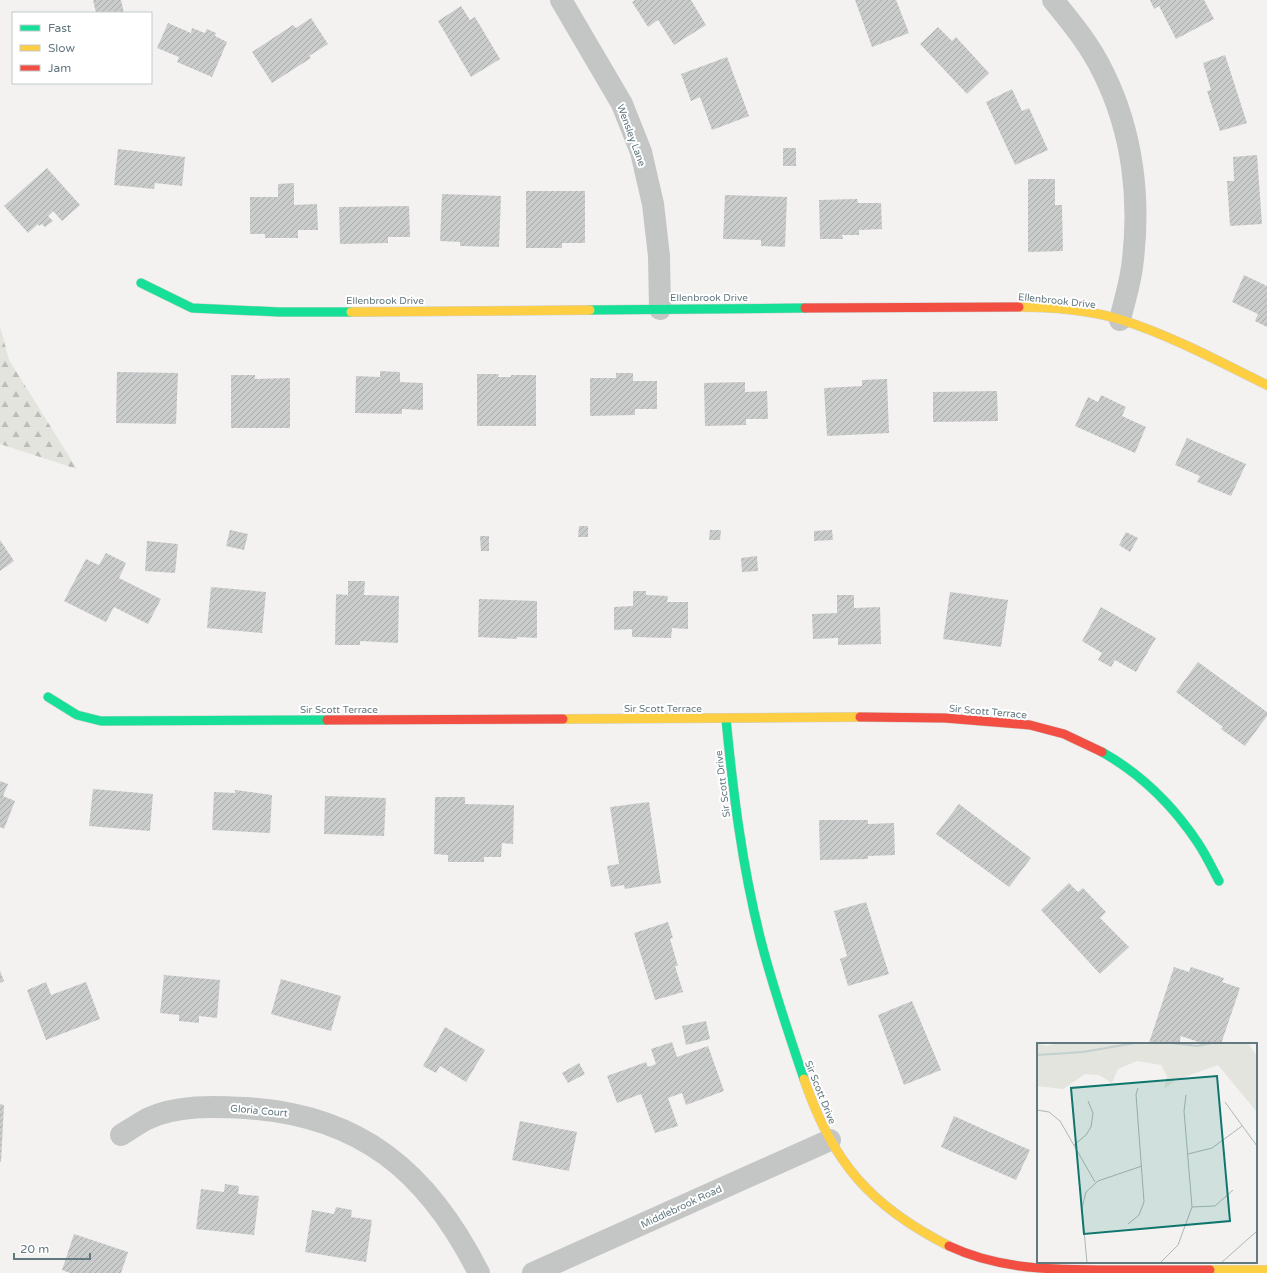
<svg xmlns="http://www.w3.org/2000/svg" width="1267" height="1273" viewBox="0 0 1267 1273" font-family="'Varela Round',sans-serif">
	<defs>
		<pattern id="forest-firs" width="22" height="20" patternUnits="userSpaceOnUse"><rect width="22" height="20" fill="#e2e4dd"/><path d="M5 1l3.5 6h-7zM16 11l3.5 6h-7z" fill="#bbbeb8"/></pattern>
		<pattern id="building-hatch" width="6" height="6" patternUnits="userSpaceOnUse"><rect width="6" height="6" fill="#cacccc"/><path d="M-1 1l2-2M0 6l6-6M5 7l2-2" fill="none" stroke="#a8aaab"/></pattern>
	</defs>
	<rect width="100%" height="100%" fill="#f3f2f0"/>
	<path fill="url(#forest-firs)" d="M0,326L9,360L77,469L0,444Z"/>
	<g fill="url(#building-hatch)">
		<path d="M93,0H121L124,13H96Z"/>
		<path d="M635,0H691L706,25L674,45L658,20L648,27L632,2Z"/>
		<path d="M855,0H896L909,33L872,47Z"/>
		<path d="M1150,0H1204L1214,19L1176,39L1159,6L1154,9Z"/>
		<path d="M461,6L470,20L475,17L500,59L471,77L438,21Z"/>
		<path d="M311,18L328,44L309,56L311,58L272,83L252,52L293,25L296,28Z"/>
		<path d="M168,23L191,33L192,28L205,33L207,29L216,33L215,36L227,42L212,77L177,62L179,57L157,48Z"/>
		<path d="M938,27L952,41L956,37L989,73L967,94L920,44Z"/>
		<path d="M1225,55L1247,123L1220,131L1207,91L1211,90L1203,63Z"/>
		<path d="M727,57L749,116L712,130L700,97L691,101L681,74Z"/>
		<path d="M1012,89L1022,111L1029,108L1048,150L1015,165L986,102Z"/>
		<rect x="783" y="148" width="13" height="18"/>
		<path d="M118,149L185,157L182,186L155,183L154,189L114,185Z"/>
		<path d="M1257,155L1262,224L1230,226L1227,181H1234L1233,157Z"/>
		<path d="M47,168L80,205L62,221L53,211L48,216L53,221L45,227L42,224L39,226L38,224L28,233L4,206Z"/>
		<path d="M1028,179H1055V205H1062L1063,251L1028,252Z"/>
		<path d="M294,183V205L317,204L318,230H298V238H265V234H250V197H278V184Z"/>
		<path d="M526,191H585V243H562V248H526Z"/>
		<path d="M442,194L501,196L499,247L460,246V242L440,241Z"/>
		<path d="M725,195L787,197L785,247L761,246V240L723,239Z"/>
		<path d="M857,199L858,203H881L882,229L859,230V235H842L843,239H820L819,200Z"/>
		<path d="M409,206L410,237H388V243L340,244L339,207Z"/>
		<path d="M1244,275L1267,286V327L1255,321L1258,314L1232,302Z"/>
		<path d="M380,371L400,372V382L423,383V410L402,409V414L355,413L356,376L380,377Z"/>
		<path d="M117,372L178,373L176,424L116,423Z"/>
		<path d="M616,373H633V381H657V409H635V415L590,416V378H616Z"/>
		<path d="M477,374H499L498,377H511V375H536V426H477Z"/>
		<path d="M231,375H255V379L290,378V428H231Z"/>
		<path d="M887,379L889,433L827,436L824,388L862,386V380Z"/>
		<path d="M745,382V392L767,391L768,419H746V425L705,426L704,383Z"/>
		<path d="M997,391L998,421L933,422V392Z"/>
		<path d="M1101,395L1126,407L1122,416L1146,427L1135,453L1075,426L1088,397L1098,402Z"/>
		<path d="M1187,438L1246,464L1231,496L1197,482L1200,476L1175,465Z"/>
		<path d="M579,526H588V537H578Z"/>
		<path d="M230,530L248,534L244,550L226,546Z"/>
		<path d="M710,530H721L720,540H709Z"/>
		<path d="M832,530L833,540L814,541V531Z"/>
		<path d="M1126,532L1138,538L1130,552L1119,545Z"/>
		<path d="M480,536H489V551H481Z"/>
		<path d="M0,540L14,561L0,571Z"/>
		<path d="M147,541L178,544L175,573L145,571Z"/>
		<path d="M106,553L126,563L119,578L161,599L148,624L114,607L106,622L64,601L86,559L99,565Z"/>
		<path d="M757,556L758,571L742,572L741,558Z"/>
		<path d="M348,581H365L364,595L399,596L398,643L360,641V645H335L336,594L348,595Z"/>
		<path d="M211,587L266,592L262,633L207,628Z"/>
		<path d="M633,591H646V595L668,596L667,602H688V629L672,628L671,638L632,637V629L614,630V607L633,606Z"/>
		<path d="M950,592L1008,600L1001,647L943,639Z"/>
		<path d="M837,595H854V608L880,607L881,644L838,645V638L813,639L812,614L837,613Z"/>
		<path d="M479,599L537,601V638L517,637V639L478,637Z"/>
		<path d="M1101,607L1156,638L1136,672L1115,660L1111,667L1098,660L1102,653L1082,641Z"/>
		<path d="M1198,662L1267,712V716L1245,746L1221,729L1223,727L1176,692Z"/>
		<path d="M0,781L8,784L3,796L15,801L4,829L0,827Z"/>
		<path d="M93,789L153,794L150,831L89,826Z"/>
		<path d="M235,790L272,795L270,833L212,830L214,792L235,793Z"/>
		<path d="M325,796L386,798L384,836L324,834Z"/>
		<path d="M435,797H465V804L514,805L513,844L502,843L501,857H484V862H448V855L434,854Z"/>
		<path d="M649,802L661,883L625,889L624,885L611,887L607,866L619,864L610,807Z"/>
		<path d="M959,804L1031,858L1009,887L936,834Z"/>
		<path d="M819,820H868V824L894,823L895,855L868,856V859L820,860Z"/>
		<path d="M1069,883L1078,892L1083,888L1106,912L1100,918L1129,947L1100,974L1041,910Z"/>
		<path d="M866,902L889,974L848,986L840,959L847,956L834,911Z"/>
		<path d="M668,922L673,938L670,939L678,966H675L683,992L655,1000L634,933Z"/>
		<path d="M1174,967L1189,972L1191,967L1224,978L1222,982L1240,988L1221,1044H1204L1181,1036L1179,1044L1149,1043Z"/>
		<path d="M0,971L4,981L0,983Z"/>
		<path d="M164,975L220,980L217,1018L199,1016V1023L179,1021V1015L160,1013Z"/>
		<path d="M281,979L341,996L331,1031L271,1014Z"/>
		<path d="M46,982L51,995L86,982L100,1019L46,1040L27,990Z"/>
		<path d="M912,1001L941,1070L904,1085L878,1015Z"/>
		<path d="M706,1021L710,1039L686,1045L682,1026Z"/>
		<path d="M445,1027L485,1050L466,1082L440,1066L436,1073L423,1066Z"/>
		<path d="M672,1042L677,1057L708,1046L724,1091L686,1105L682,1093L668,1098L678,1126L655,1133L641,1094L617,1103L607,1076L646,1062L648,1067L656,1064L651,1049Z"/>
		<path d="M579,1063L585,1074L568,1083L562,1073Z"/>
		<path d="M0,1104L4,1105L1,1162H0Z"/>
		<path d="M954,1116L1030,1150L1016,1180L941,1147Z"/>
		<path d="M520,1121L577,1132L569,1171L512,1160Z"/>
		<path d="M225,1184L239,1186L238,1194L259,1196L254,1235L196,1229L201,1189L224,1192Z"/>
		<path d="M336,1207L352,1210L351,1217L372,1220L366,1262L305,1252L312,1210L334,1214Z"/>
		<path d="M74,1234L128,1252L121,1273H70L62,1270Z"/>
	</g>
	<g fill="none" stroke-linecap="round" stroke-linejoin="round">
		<defs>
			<g id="fast">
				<path d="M141,283L192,308L279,312H351"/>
				<path d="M590,310L805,308"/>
				<path d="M48,697L77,715L101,721L327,720"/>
				<path d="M726,719C733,792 742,865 760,937C772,985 788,1032 804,1079"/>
				<path d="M1102,752C1141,774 1174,807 1198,843C1206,855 1212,868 1219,881"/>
			</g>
			<g id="slow">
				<path d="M1019,307C1053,307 1090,310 1122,320C1172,336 1220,362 1267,385"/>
				<path d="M351,312L590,310"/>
				<path d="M563,719L860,717"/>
				<path d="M804,1079C832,1162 870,1206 949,1246"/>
				<path d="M1210,1270H1267"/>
			</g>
			<g id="jam">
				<path d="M805,308L1019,307"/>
				<path d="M860,717L945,718L1030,725L1064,734L1102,752"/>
				<path d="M327,720L563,719"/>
				<path d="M949,1246C1000,1270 1055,1270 1110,1270C1143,1270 1177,1270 1210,1270"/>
			</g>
		</defs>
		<use href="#fast" stroke="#cecfce" stroke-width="10"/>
		<use href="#slow" stroke="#cecfce" stroke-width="10"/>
		<use href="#jam" stroke="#cecfce" stroke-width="10"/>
		<g stroke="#c4c6c6" stroke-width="22">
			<path d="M561,0L622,104L641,152L653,204L659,256L660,309"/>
			<path d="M1053,0C1071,22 1090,45 1103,72C1133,132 1141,200 1132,267C1130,284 1124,302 1120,320"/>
			<path d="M121,1135C129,1130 138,1124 147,1119C176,1105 214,1106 245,1108C361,1115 428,1172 479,1273"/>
			<path d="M533,1273L830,1140"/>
		</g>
		<use href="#fast" stroke="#16e098" stroke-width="9"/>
		<use href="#slow" stroke="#ffcf43" stroke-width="9"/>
		<use href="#jam" stroke="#f24e42" stroke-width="9"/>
	</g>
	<g text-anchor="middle" stroke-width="4" stroke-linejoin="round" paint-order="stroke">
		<g font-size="10" fill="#637980" stroke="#fff">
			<text transform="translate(632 135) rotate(70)" y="4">Wensley Lane</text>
			<text x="709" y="301">Ellenbrook Drive</text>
			<text x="385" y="304">Ellenbrook Drive</text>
			<text transform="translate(1057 300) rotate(6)" y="4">Ellenbrook Drive</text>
			<text x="663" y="712">Sir Scott Terrace</text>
			<text x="339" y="713">Sir Scott Terrace</text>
			<text transform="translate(988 711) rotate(5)" y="4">Sir Scott Terrace</text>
			<text transform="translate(722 784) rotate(-97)" y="4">Sir Scott Drive</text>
			<text transform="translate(821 1092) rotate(68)" y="4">Sir Scott Drive</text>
			<text transform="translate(259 1110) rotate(5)" y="4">Gloria Court</text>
			<text transform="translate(681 1206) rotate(-25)" y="4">Middlebrook Road</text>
		</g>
	</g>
	<g transform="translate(1037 1043)">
		<rect width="220" height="220" fill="#f3f2f0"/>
		<path d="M0,0L10,3L19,0H211L220,13V69L181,22L139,37L127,46L130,33L124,22L100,18L81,26L75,40L62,32L48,31L26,46L0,43Z" fill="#e2e4dd"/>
		<path d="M40,0H212L207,8L182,3L166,15L106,5L60,9L0,28V8L11,9Z" fill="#e2e4dd"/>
		<path fill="none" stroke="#c4d0d0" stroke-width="2" d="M135,0L160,3L175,0M0,12L46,9L98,0"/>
		<path fill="none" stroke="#acb7b9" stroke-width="1" d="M188,59L220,103M0,67L12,69L23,78L58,139M37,102L49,92L54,84L56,70L51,58M151,111L175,105L205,83M155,164L178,163L196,147M91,181L102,172L107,159L99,51L101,45M50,220L45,165L49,149L61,138L105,123M123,220L141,202L155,164L147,68L149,52M184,220L220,188"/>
		<path fill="#0f766e" fill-opacity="0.15" stroke="#0f766e" stroke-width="2" d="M180,33L193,178L47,191L34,45Z"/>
		<rect width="220" height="220" fill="none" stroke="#637980" stroke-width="2"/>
	</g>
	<rect x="12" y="12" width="140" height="72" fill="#ffffff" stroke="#c1c9cc"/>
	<rect x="20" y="25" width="20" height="6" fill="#16e098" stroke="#c1c9cc"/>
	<text x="48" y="32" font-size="12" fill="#637980">Fast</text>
	<rect x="20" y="45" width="20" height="6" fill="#ffcf43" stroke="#c1c9cc"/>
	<text x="48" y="52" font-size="12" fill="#637980">Slow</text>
	<rect x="20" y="65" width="20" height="6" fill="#f24e42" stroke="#c1c9cc"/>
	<text x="48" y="72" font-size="12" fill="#637980">Jam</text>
	<path d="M14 1253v6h76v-6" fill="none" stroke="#637980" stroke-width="2"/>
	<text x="20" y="1253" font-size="12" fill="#637980" stroke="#ffffff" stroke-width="3" paint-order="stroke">20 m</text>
</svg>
